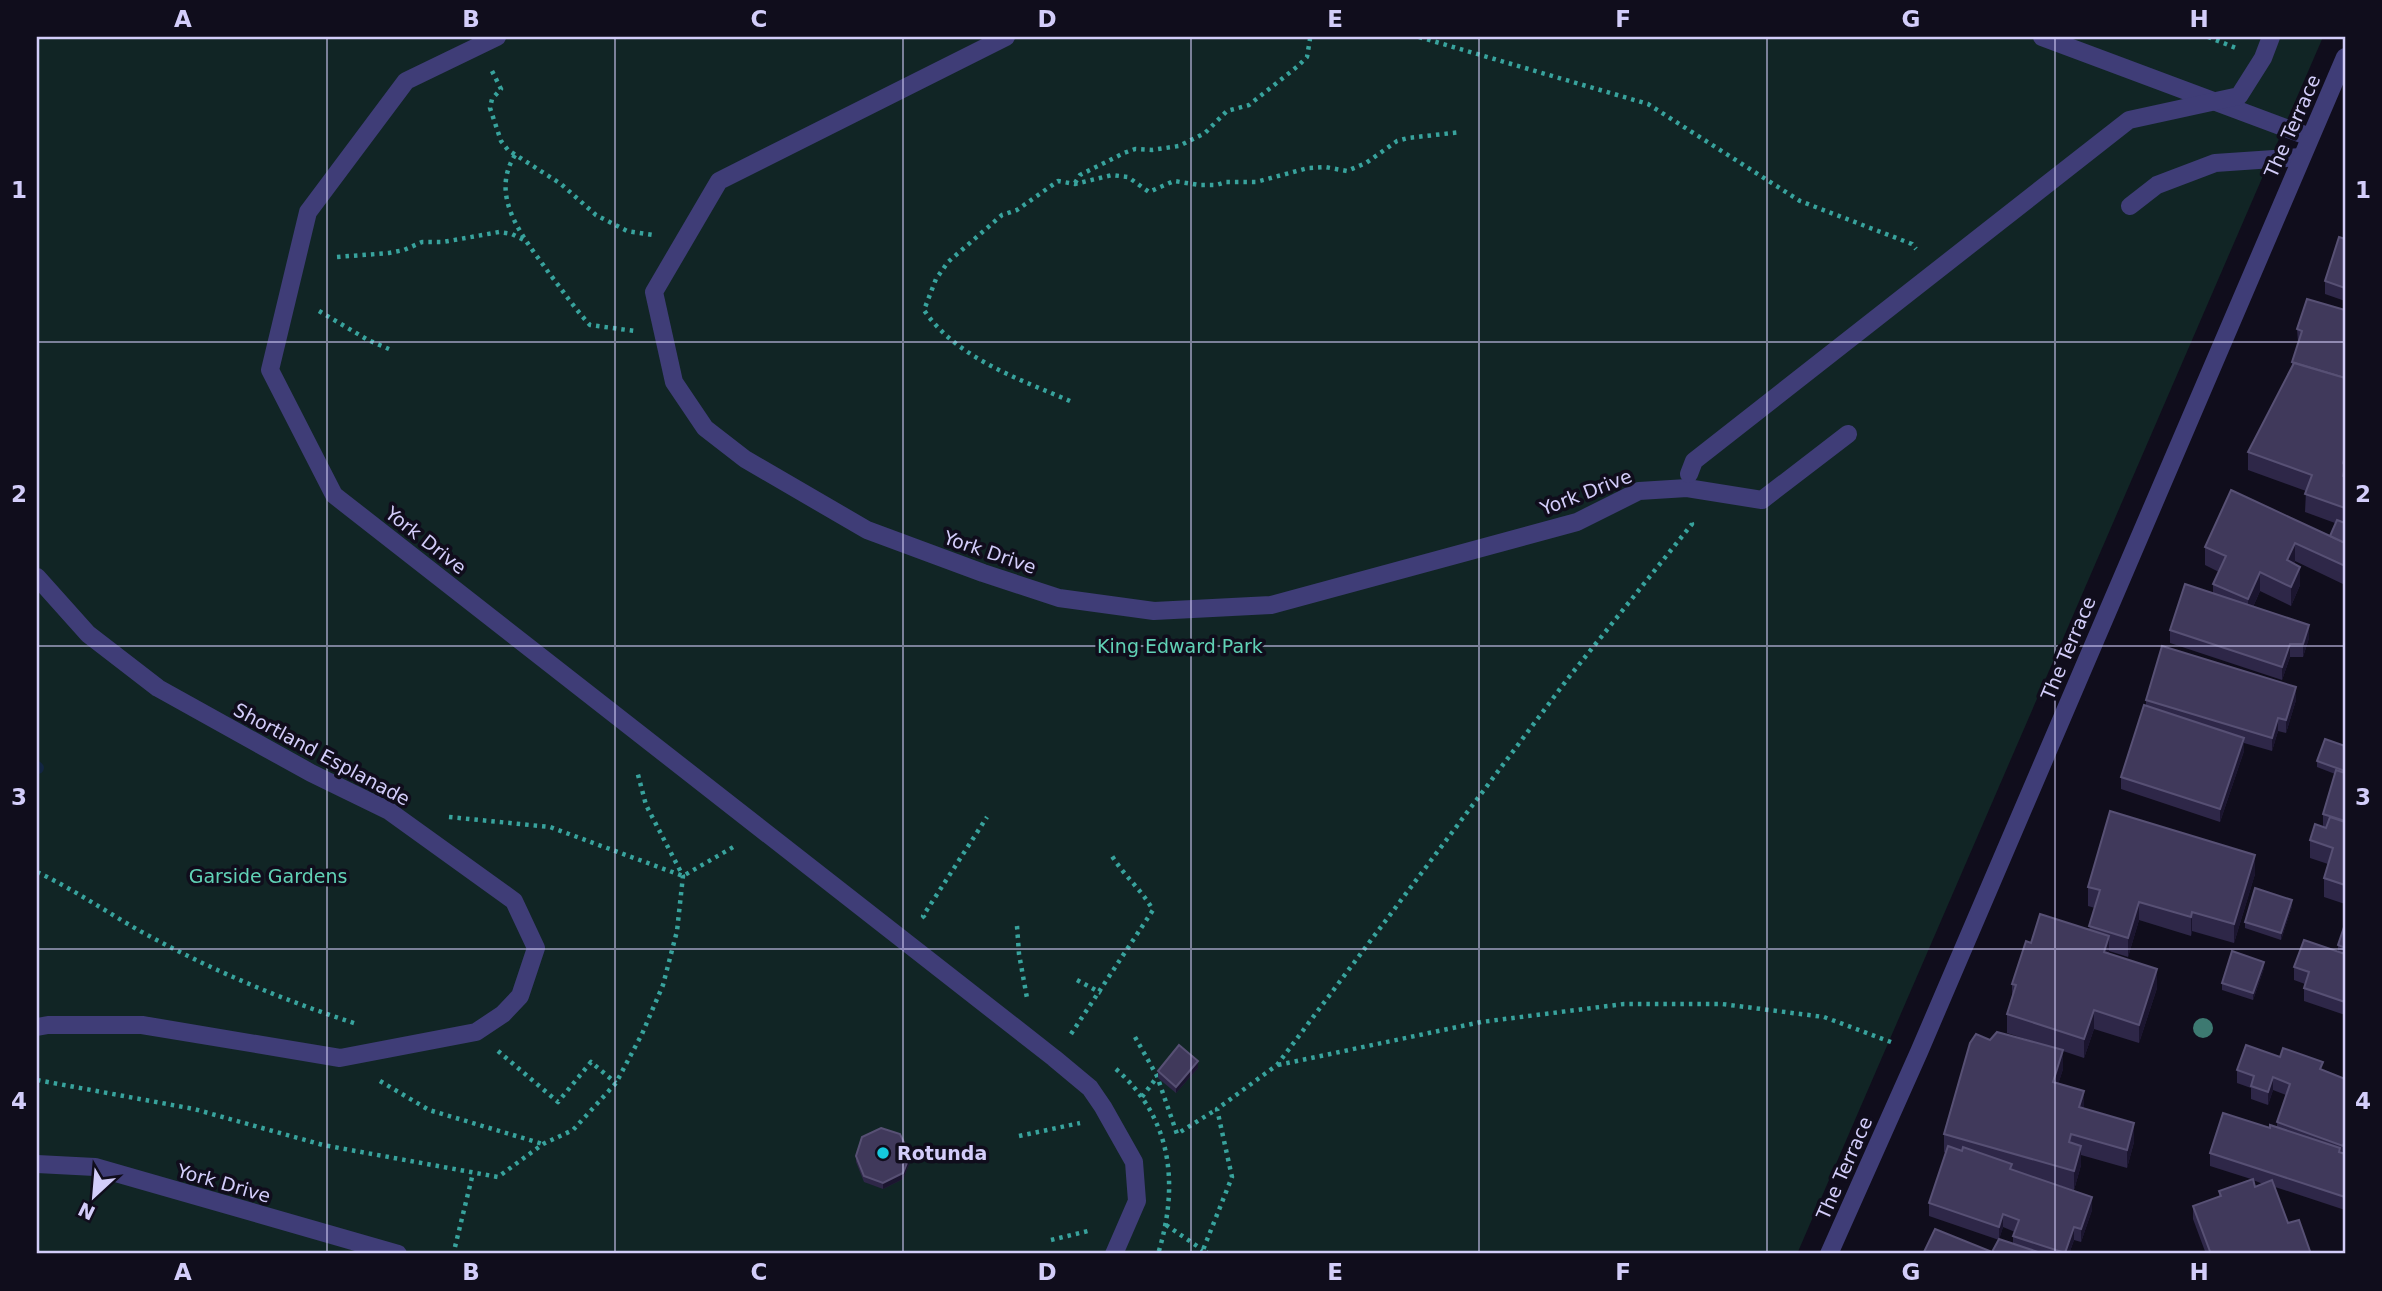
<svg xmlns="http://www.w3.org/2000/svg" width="2382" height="1291" viewBox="0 0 2382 1291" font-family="'DejaVu Sans',sans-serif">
	<rect width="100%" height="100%" fill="#100d1c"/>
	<path fill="#112525" d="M37,37H2323L1797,1254H37Z"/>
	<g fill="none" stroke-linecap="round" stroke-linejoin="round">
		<path stroke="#122541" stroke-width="12" d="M37,767L38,768"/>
		<g stroke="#38a39d" stroke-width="4.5" stroke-dasharray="3.5 5" stroke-linecap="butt">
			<path d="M1419,37L1648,104L1800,201L1912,244L1916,249"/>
			<path d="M2208,37L2236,48"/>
			<path d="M492,71L501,89L492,99L490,108L501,141L508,150L561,184L596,215L627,231L653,235"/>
			<path d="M515,155C488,198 525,239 549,273C563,291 575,309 590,325L635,331"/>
			<path d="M1075,183L1080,175L1124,153L1135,149L1152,150L1179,146L1205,133L1227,111L1249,105L1298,66L1307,57L1310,39"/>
			<path d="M337,257L389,253L404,250L422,242H443L499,232L512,234L526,241"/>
			<path d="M319,311L368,340L389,349"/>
			<path d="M1070,401C1019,379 956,358 924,310L936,279L948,262L1002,215L1017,210L1058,181L1075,184L1112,175L1128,177L1149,192L1174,181L1199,185H1216L1226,182H1256L1308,168L1325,167L1347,171L1366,163L1397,141L1408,138L1461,132"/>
			<path d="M449,817L550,827L683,876L735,846"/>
			<path d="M37,872C73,889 105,911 140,931C209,969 282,1000 357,1024"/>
			<path d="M925,918L923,916L987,817"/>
			<path d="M1017,926L1019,954L1027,998"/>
			<path d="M1077,980L1101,993"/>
			<path d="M1071,1034L1153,910C1141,889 1125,877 1112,856"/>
			<path d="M1135,1037L1157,1076L1177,1134L1217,1109"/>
			<path d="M498,1051L558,1102L591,1062L616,1083"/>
			<path d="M1278,1065L1481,1022L1624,1004H1722L1824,1017L1891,1042"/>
			<path d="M1116,1069C1173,1119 1179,1186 1158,1254"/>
			<path d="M37,1080L194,1109L323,1145L498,1177L543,1144L573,1130L616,1083L642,1034L663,985L677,931L683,876L646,805L637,771"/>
			<path d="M380,1081L429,1110L543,1144"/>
			<path d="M1142,1097L1157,1077"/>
			<path d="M1019,1136L1080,1123"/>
			<path d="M1166,1225L1203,1250"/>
			<path d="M1051,1240L1092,1230"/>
			<path d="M455,1247L473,1173"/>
			<path d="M1209,1254L1203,1250L1232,1177L1217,1109L1277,1065L1569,677L1692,524L1690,518"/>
		</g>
		<g stroke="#3f3d77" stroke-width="18">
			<path d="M497,37L406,81L308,212L270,370L334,495L1054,1058L1090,1088L1103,1107L1134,1162L1137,1201L1114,1254"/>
			<path d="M1006,37L719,181L654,292L674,382L705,428L745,459L867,530L983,573L1059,598L1154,611L1271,605L1577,522L1639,491L1687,488L1762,500L1848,434"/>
			<path d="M2042,37L2310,137"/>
			<path d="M2130,206L2157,185L2215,163L2301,157"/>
			<path d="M1689,474L1694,461L2129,120L2239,96L2263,58L2271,37"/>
			<path d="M37,577L88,634L158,688L311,773L389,811L514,901L536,948L520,996L503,1014L476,1032L340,1058L142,1025H48L37,1027"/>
			<path d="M37,1164L95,1167L398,1254"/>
			<path d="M1829,1254L1919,1052L2345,57"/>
		</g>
	</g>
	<circle fill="#3d7971" cx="2203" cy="1028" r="10"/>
	<g fill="#2e2748" fill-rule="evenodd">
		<path d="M2345,239V301L2325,294V281Z"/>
		<path d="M2345,310V585L2295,561L2294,564L2300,585L2291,606L2260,591L2253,607L2309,638L2303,657H2290L2282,680L2170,643V630L2213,594V584L2219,572L2205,565V547L2330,536L2335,523L2305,512L2306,491L2248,470V452L2292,367V362L2298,342L2297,329Z"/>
		<path d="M2146,700H2296L2286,733L2278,731L2272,751L2244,743V751L2220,822L2121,789V777L2146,706Z"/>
		<path d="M2345,746V904L2324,897V878L2328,864L2310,858V840L2323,827V814L2335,774L2317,767V761Z"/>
		<path d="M2255,874L2234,943L2192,931L2191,936L2139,920L2128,957L2109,951V953L2157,988L2139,1043L2094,1029L2084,1058L2063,1051V1069L2058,1084L2084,1109L2134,1142L2127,1168L2081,1155V1165L2074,1190L2045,1181L2092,1210L2081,1242L2074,1240L2069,1254H1923L1992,1252L1999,1240L1929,1216V1203L1946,1153L1944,1152V1134L1990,1040L2047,1046L2007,1033V1014L2012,997V984L2031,943L2089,930L2095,908L2088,906V887ZM2003,1227L2015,1232L2013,1236V1244L1999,1239Z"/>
		<path d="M2292,906L2281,940L2245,928V922Z"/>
		<path d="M2345,924V1015L2304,1001V988L2305,984L2294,980V967L2338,951V945Z"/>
		<path d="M2264,968L2253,1000L2222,990V983Z"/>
		<path d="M2280,1057L2345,1079V1210L2275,1187L2288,1223L2311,1254H2206L2193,1219V1206L2219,1197V1191L2251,1179L2210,1166V1153L2270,1128L2277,1127V1122L2286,1095L2273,1090L2268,1105L2251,1099V1088L2237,1083V1070ZM2253,1180L2263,1184L2255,1187Z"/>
		<path d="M1198,1068L1176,1093L1158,1078V1071Z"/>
		<path d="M856,1156L910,1162L903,1179L883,1189L864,1182L856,1162Z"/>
	</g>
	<g fill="#1b152f">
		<path d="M2295,543V561L2287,579V560Z"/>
		<path d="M2300,567V585L2291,606V587Z"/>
		<path d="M2260,572V591L2248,618V599Z"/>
		<path d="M2309,625V638L2303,657V644Z"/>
		<path d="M2290,644V657L2282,680V667Z"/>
		<path d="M2296,687V700L2286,733V720Z"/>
		<path d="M2278,718V731L2272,751V738Z"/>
		<path d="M2244,738V751L2220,822V809Z"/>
		<path d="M2255,855V874L2234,943V924Z"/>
		<path d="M2292,900V906L2281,940V933Z"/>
		<path d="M2139,902V920L2128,957V938Z"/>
		<path d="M2192,912V931L2191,936V917Z"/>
		<path d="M2109,936V955L2104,952Z"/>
		<path d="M2264,962V968L2253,1000V993Z"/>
		<path d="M2157,969V988L2139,1043V1025Z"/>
		<path d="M2094,1010V1029L2084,1058V1039Z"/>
		<path d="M2063,1050V1069L2053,1101V1082Z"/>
		<path d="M1198,1061V1068L1176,1093V1087Z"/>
		<path d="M2273,1077V1090L2268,1105V1092Z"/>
		<path d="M2084,1091V1110L2079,1107Z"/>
		<path d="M2134,1123V1142L2127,1168V1150Z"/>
		<path d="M2345,1139V1152L2343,1158V1146Z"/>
		<path d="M2081,1146V1165L2074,1190V1171Z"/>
		<path d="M910,1155V1162L903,1179L883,1189V1183Z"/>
		<path d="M2092,1197V1210L2081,1242V1229Z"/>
		<path d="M2003,1214V1227L1999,1240V1227Z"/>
		<path d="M2074,1227V1240L2069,1254H2065Z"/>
	</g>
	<g fill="#40395b" stroke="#575074" stroke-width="2">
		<path d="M2339,237L2345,239V288L2325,281Z"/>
		<path d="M2307,299L2345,310V378L2292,362L2302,331L2297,329Z"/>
		<path d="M2294,363L2345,378V456L2343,463L2345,466L2343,476L2345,477V508L2305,494L2312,475L2248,452Z"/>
		<path d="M2231,490L2345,543V566L2295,543L2287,560L2300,567L2291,587L2260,572L2248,599L2213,584L2226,556L2205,547Z"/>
		<path d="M2337,520L2345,523V543L2330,536Z"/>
		<path d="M2185,584L2309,625L2303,644H2290L2282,667L2170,630Z"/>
		<path d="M2162,646L2296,687L2286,720L2278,718L2272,738L2146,700Z"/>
		<path d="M2144,705L2244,738L2220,809L2121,777Z"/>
		<path d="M2325,739L2345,746V771L2317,761Z"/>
		<path d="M2336,770L2345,773V821L2323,814Z"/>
		<path d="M2110,811L2255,855L2234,924L2192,912L2191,917L2139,902L2128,938L2089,926L2100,890L2088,887Z"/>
		<path d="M2330,817L2345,822V885L2324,878L2333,848L2310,840L2315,824L2326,828Z"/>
		<path d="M2255,888L2292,900L2281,933L2245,922Z"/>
		<path d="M2040,914L2109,936L2104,952L2157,969L2139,1025L2094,1010L2084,1039L2007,1014L2016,985L2012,984L2026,941L2031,943Z"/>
		<path d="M2345,924V948L2338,945Z"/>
		<path d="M2304,940L2345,954V1002L2304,988L2309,972L2294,967Z"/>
		<path d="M2232,951L2264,962L2253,993L2222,983Z"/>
		<path d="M1997,1032L2063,1050L2053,1082L2084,1091L2079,1107L2134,1123L2127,1150L2071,1134L2069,1142L2081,1146L2074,1171L1944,1134L1970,1043L1976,1034L1990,1040Z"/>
		<path d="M1179,1045L1198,1061L1176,1087L1158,1071Z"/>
		<path d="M2246,1045L2280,1057L2283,1048L2323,1062L2320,1069L2345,1079V1139L2343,1146L2277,1122L2290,1084L2273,1077L2268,1092L2251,1086L2254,1076L2237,1070Z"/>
		<path d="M2223,1113L2270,1128V1125L2340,1148L2339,1152L2345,1154V1197L2210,1153Z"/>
		<path d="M881,1128L900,1134L910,1155L903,1173L883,1183L864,1176L856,1156L862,1137Z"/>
		<path d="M1948,1146L1962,1151L1963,1147L2012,1164L2010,1169L2092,1197L2081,1229L2074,1227L2065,1253L2013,1236L2019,1220L2003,1214L1999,1227L1929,1203Z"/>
		<path d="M2253,1179L2255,1187L2272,1180L2288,1223L2299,1220L2311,1254H2211L2193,1206L2221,1196L2219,1191Z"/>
		<path d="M1935,1229L1992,1252L1999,1239L2044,1254H1923Z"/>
	</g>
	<path fill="none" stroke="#d3cdfa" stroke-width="2" stroke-opacity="0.55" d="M327,37V1254M615,37V1254M903,37V1254M1191,37V1254M1479,37V1254M1767,37V1254M2055,37V1254M37,342H2345M37,646H2345M37,949H2345"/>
	<circle fill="#15c9de" stroke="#100d1c" stroke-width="2.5" cx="883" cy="1153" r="7"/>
	<g text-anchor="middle" stroke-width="7" stroke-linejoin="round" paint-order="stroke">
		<g font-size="19" fill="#d3cdfa" stroke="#100d1c">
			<text transform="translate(2292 126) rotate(-66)" y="7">The Terrace</text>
			<text transform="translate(1586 492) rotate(-21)" y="7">York Drive</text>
			<text transform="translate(426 540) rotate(38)" y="7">York Drive</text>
			<text transform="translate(990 552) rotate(19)" y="7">York Drive</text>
			<text transform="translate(2068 648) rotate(-67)" y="7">The Terrace</text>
			<text transform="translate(322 754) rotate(28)" y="7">Shortland Esplanade</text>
			<text transform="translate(1844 1168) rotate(-66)" y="7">The Terrace</text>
			<text transform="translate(224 1183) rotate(16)" y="7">York Drive</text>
		</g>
		<g font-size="19" fill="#61d2b6" stroke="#100d1c">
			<text x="1180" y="653">King Edward Park</text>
			<text x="268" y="883">Garside Gardens</text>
		</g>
		<g font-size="19" font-weight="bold" fill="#d3cdfa" stroke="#100d1c" text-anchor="start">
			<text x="897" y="1160">Rotunda</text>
		</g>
	</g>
	<rect width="2382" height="1291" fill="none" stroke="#100d1c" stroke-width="77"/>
	<g transform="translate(94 1196) rotate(206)" stroke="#100d1c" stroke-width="5" paint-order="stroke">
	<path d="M0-5L12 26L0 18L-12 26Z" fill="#d3cdfa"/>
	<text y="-10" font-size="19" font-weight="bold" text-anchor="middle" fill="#d3cdfa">N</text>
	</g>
	<rect x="38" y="38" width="2306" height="1214" fill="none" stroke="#d3cdfa" stroke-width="2.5"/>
	<g font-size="23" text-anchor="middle" font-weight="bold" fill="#d3cdfa">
		<text x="183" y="27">A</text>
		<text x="471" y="27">B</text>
		<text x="759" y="27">C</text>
		<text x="1047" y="27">D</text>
		<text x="1335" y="27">E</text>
		<text x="1623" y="27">F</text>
		<text x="1911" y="27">G</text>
		<text x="2199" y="27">H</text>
		<text x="19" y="198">1</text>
		<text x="2363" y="198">1</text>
		<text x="19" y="502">2</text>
		<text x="2363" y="502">2</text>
		<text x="19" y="805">3</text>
		<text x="2363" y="805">3</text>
		<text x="19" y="1109">4</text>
		<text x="2363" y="1109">4</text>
		<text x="183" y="1280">A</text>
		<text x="471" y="1280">B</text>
		<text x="759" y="1280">C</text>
		<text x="1047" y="1280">D</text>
		<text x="1335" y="1280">E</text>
		<text x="1623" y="1280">F</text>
		<text x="1911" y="1280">G</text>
		<text x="2199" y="1280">H</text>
	</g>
</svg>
